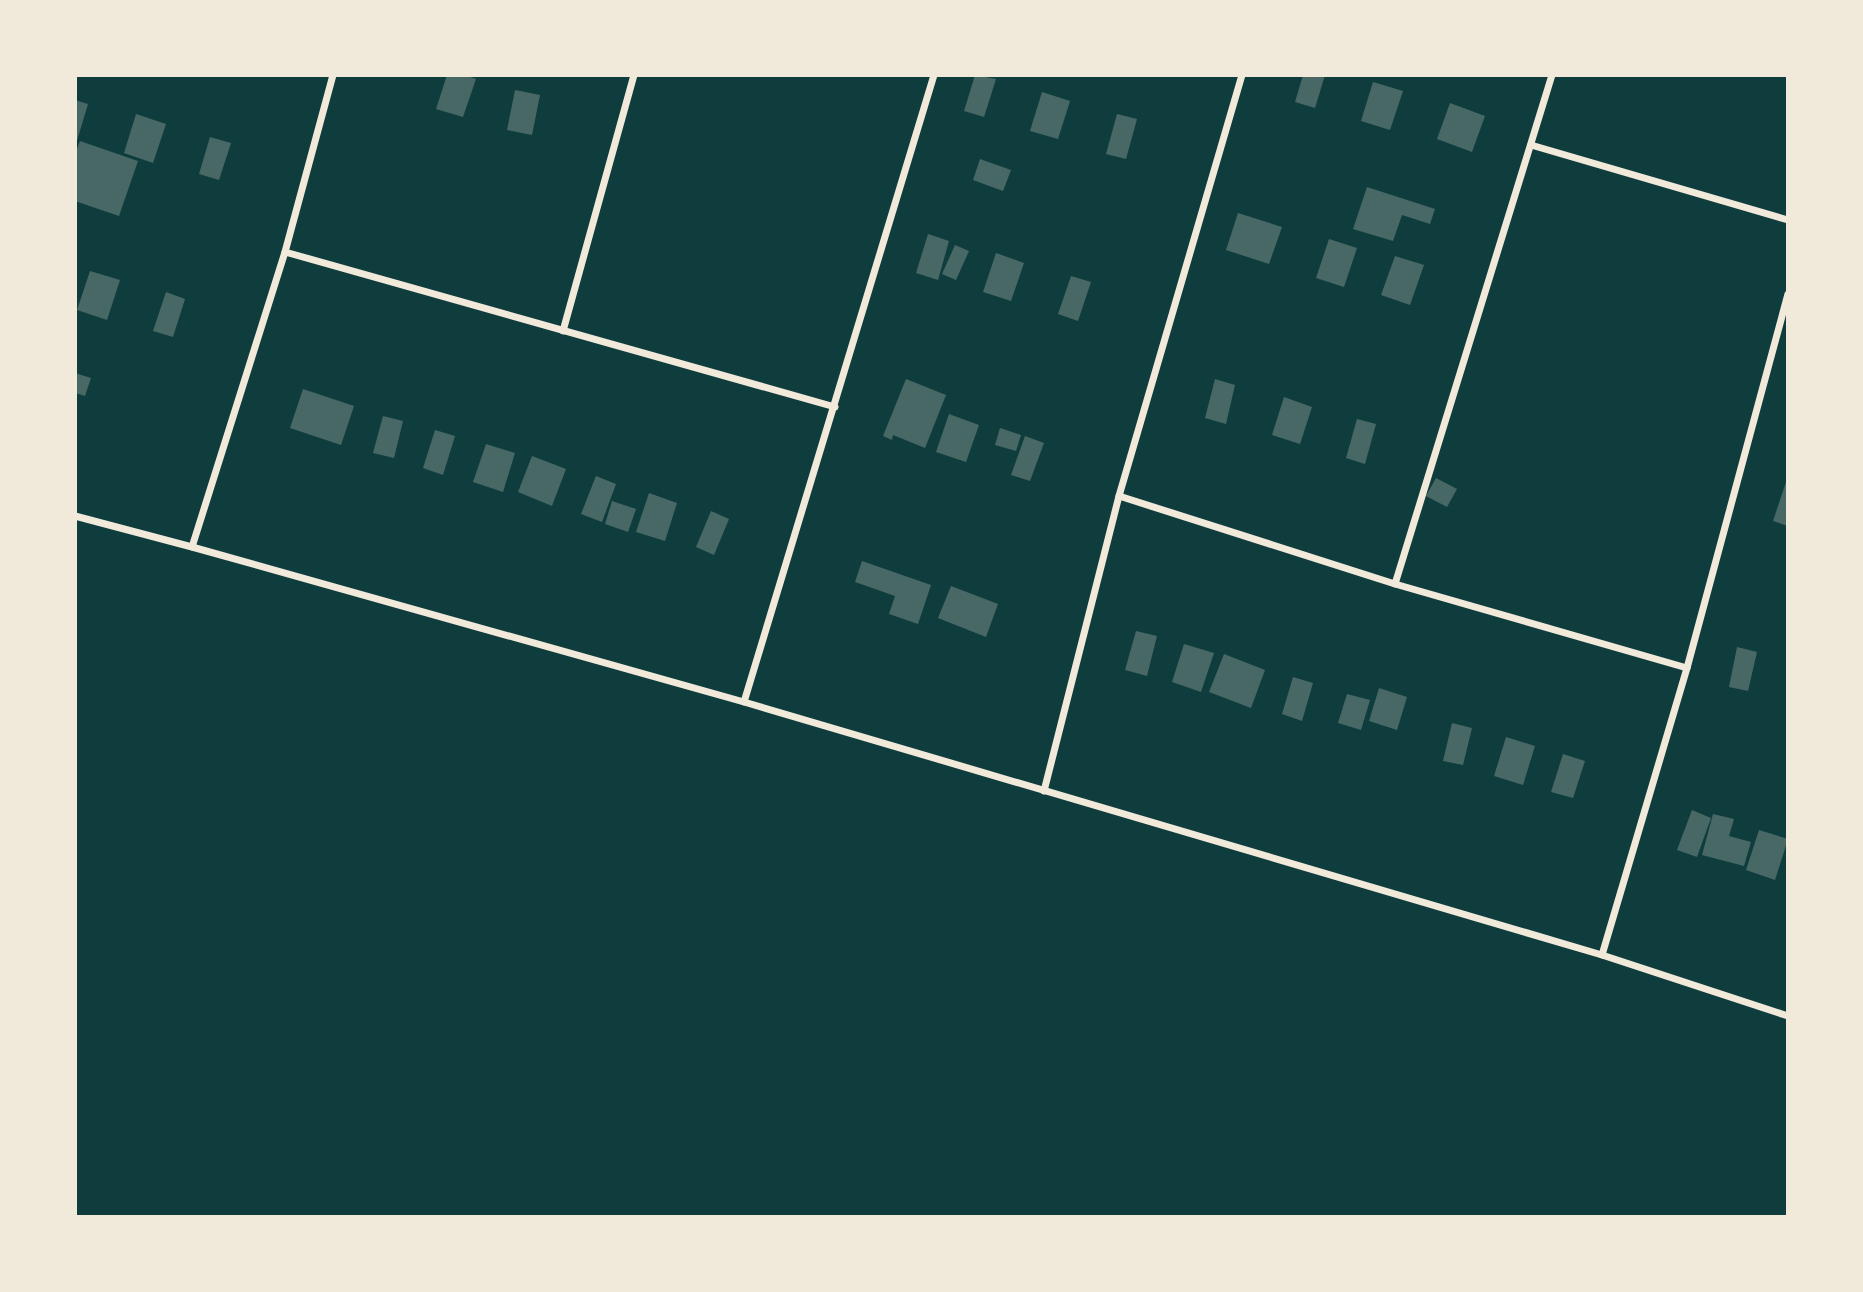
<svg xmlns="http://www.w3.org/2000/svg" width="1863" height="1292" font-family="Inter,sans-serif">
	<rect width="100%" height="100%" fill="#0f3d3e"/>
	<g fill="#486865">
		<polygon points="447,75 465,75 476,79 463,117 436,109"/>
		<polygon points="975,75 996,79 984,117 964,111"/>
		<polygon points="1303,75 1325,75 1315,108 1295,102"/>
		<polygon points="1373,82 1403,91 1390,130 1361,121"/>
		<polygon points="515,90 540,95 532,135 507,130"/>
		<polygon points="1042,92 1070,101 1058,139 1030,131"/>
		<polygon points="75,100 88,104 76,144 75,144"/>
		<polygon points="1450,103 1485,116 1472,152 1437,139"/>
		<polygon points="136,114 166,124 153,163 124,153"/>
		<polygon points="1117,114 1137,119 1126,159 1106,154"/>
		<polygon points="210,137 231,143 219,180 199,174"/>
		<polygon points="80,141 138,161 119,216 75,201 75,154"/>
		<polygon points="980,159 1011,170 1003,191 973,180"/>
		<polygon points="1367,187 1435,209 1430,224 1402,215 1393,241 1353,229"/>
		<polygon points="1238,213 1282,227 1269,264 1226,250"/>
		<polygon points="928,234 949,241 938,280 916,273"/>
		<polygon points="1329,239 1357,248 1344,287 1316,278"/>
		<polygon points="955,245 969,251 956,280 942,274"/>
		<polygon points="996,253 1024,263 1011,301 983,292"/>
		<polygon points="1395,256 1424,265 1410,305 1381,295"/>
		<polygon points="90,271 120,280 107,320 77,310"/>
		<polygon points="1071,276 1091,282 1078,321 1058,314"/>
		<polygon points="166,292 185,299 173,337 153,331"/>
		<polygon points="75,373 91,378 85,396 75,393"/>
		<polygon points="906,379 946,395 925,448 893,435 892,440 883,436"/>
		<polygon points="1215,379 1235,385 1226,424 1205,418"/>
		<polygon points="303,389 354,406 341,445 290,428"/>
		<polygon points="1284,397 1312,407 1300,444 1272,435"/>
		<polygon points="949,414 979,425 966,462 936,452"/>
		<polygon points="383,416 403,421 394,458 373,453"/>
		<polygon points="1357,419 1376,424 1365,464 1346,458"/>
		<polygon points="1000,428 1021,435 1016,451 995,445"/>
		<polygon points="435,430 455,436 443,475 423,468"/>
		<polygon points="1025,436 1044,443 1030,481 1011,475"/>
		<polygon points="486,444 515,453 503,492 473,482"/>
		<polygon points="532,456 566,469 552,506 518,492"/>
		<polygon points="596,476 616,484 602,522 581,514"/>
		<polygon points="1436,478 1457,489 1447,507 1426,496"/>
		<polygon points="1787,479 1788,479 1788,526 1773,521"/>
		<polygon points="649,493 677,503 665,541 636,532"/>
		<polygon points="612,501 636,509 628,532 605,524"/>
		<polygon points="711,511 729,519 714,555 696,547"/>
		<polygon points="862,561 931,585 918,624 889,614 895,596 855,582"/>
		<polygon points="951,586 998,604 986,637 938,618"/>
		<polygon points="1136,631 1157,636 1147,676 1125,670"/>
		<polygon points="1184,644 1214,653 1201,692 1172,682"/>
		<polygon points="1737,647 1757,652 1748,691 1729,687"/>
		<polygon points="1224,654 1265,670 1251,708 1209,692"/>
		<polygon points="1293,677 1313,683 1302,721 1282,714"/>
		<polygon points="1379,688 1407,697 1397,730 1369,721"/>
		<polygon points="1347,694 1370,700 1361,730 1338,723"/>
		<polygon points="1452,723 1472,728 1463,765 1443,761"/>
		<polygon points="1506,737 1535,746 1523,785 1494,776"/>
		<polygon points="1563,754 1585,761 1573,798 1551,792"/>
		<polygon points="1692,810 1711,818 1697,857 1677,850"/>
		<polygon points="1713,814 1734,819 1729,836 1751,842 1744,866 1702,855"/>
		<polygon points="1759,830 1788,839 1775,880 1746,870"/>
	</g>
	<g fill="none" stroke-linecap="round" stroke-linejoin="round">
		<g stroke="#f1e9da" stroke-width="7">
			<polyline points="1531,145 1788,220"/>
			<polyline points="285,252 835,407"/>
			<polyline points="563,331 634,75"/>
			<polyline points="1119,496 1395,584 1687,668"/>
			<polyline points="75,516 192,547 744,702 1602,955 1788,1016"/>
			<polyline points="192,547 285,252 333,75"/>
			<polyline points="1395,584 1552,75"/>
			<polyline points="744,702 934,75"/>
			<polyline points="1044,791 1119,496 1242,75"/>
			<polyline points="1602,955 1687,668 1788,294"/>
		</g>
	</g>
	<rect width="1863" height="1292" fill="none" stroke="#f1e9da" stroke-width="154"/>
</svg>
